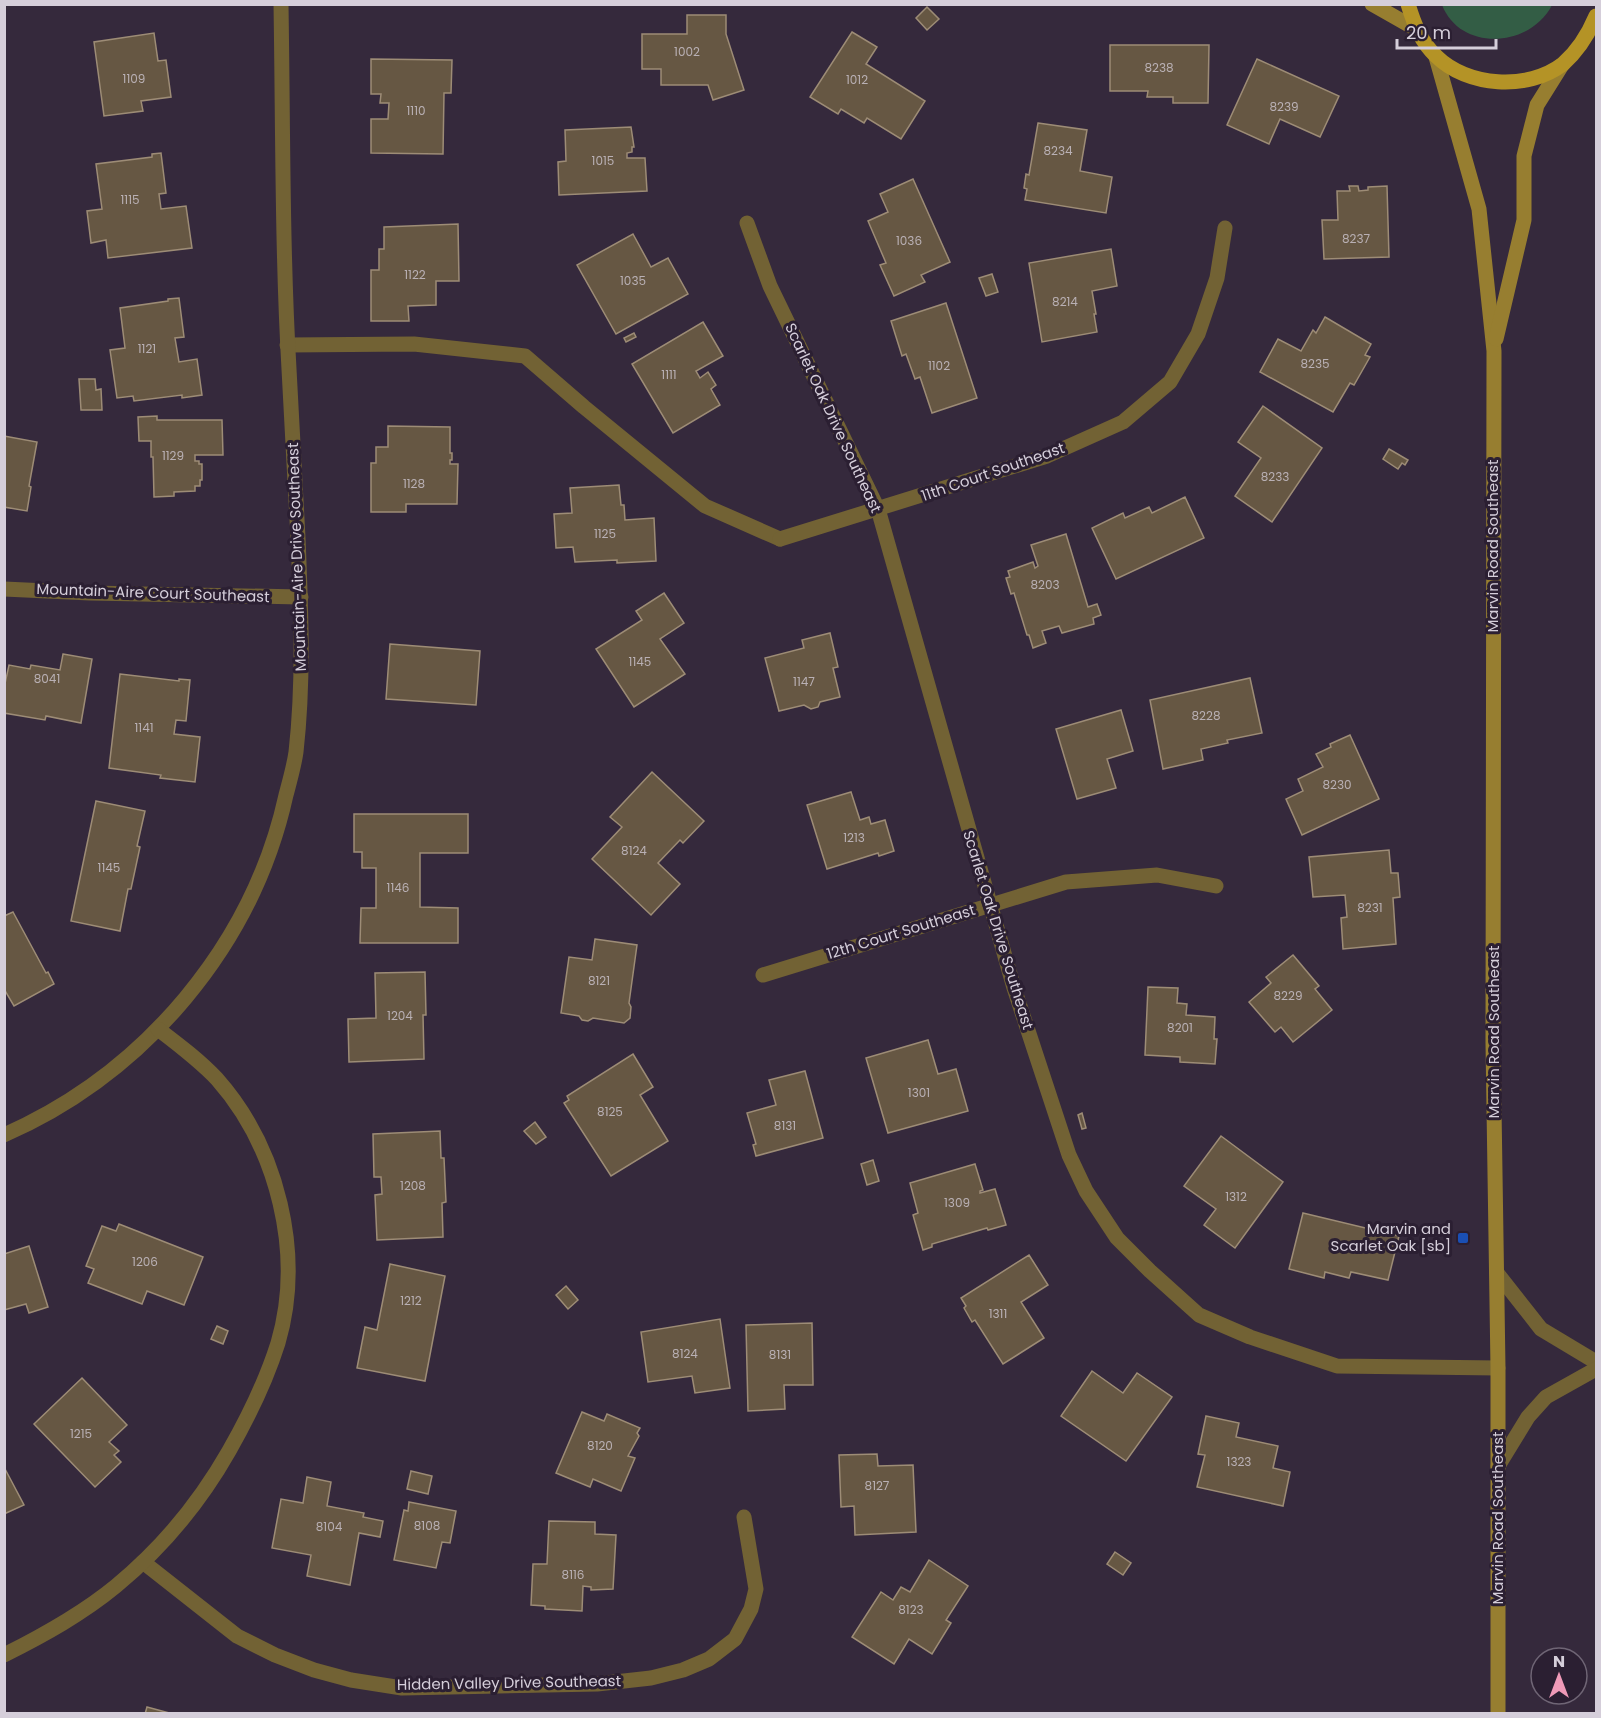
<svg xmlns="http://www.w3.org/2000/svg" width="1601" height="1718" font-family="Poppins,sans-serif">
	<rect width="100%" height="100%" fill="#35293c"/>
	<path fill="#335d45" d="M1442 5H1552C1531 47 1461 53 1442 5Z"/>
	<g fill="#665743" stroke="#9d8c76" stroke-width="1.5">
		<polygon points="927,7 939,19 927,30 916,18"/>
		<polygon points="687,15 726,15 726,34 744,90 713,100 708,85 661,85 661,69 642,69 642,34 687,34"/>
		<polygon points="852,32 877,47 866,64 925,101 901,139 867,118 864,123 841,109 838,114 810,97"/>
		<polygon points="154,33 158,61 166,60 171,97 141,101 143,111 104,116 94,42"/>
		<polygon points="1110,45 1209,45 1208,103 1173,103 1173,97 1147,97 1148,91 1110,91"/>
		<polygon points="371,59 452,60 451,93 444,93 443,154 371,153 371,119 388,119 389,103 380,103 381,94 371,94"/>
		<polygon points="1257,59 1339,96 1320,137 1280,119 1269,144 1227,125"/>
		<polygon points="1038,123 1087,130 1080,171 1112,177 1106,213 1025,200 1027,189 1024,188 1026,174 1029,175"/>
		<polygon points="631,127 634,147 632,147 632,152 627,153 627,158 645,158 647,191 559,195 558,162 566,161 565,130"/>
		<polygon points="161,153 166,193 159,194 161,209 186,206 192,248 108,258 106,240 91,243 87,211 102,209 96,164 152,157 152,154"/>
		<polygon points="913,179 950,262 921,275 925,282 894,296 880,265 886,263 868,221 888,212 880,194"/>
		<polygon points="1349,186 1358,186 1359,191 1368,190 1368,187 1387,186 1389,257 1324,259 1322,220 1338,220 1337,191 1350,191"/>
		<polygon points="458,224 459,281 436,281 436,305 408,306 409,321 371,321 371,270 379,270 379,249 384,249 384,227"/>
		<polygon points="633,234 651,267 668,258 688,294 616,334 577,265"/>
		<polygon points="1111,249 1117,286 1092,291 1096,314 1094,314 1097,332 1042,342 1029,263"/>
		<polygon points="992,274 998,292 986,296 979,278"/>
		<polygon points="179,298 184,337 175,338 179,362 197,359 202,395 182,398 182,395 134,401 133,396 117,398 110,350 125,348 120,308 168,301 168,299"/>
		<polygon points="946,303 977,398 932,413 920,377 915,379 906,354 902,356 891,321"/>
		<polygon points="1325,317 1371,344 1365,355 1370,357 1354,385 1350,383 1333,412 1260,372 1278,339 1301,351 1313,330 1316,333"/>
		<polygon points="703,322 723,356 696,371 700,378 708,372 716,385 711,389 720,405 673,433 632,364"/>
		<polygon points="634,333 636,337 626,342 624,338"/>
		<polygon points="79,379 95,379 96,390 101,389 102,410 81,410"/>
		<polygon points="1263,406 1322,448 1272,522 1235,496 1261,458 1238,442"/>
		<polygon points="157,416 157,420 222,420 223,455 195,455 195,461 199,461 199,464 202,464 202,480 200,480 200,486 195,486 195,491 174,492 174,496 154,497 153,457 151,457 151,441 139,441 138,417"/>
		<polygon points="388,426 450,427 450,453 452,453 452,460 450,460 450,464 458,464 457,504 406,504 406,512 371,512 371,463 376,463 376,447 388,447"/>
		<polygon points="4,436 37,442 29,486 31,487 27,511 4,507"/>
		<polygon points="1389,449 1408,460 1405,465 1402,463 1398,469 1383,459"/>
		<polygon points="619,485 621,505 624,505 625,520 654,518 656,561 617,563 617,560 575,562 573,547 556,548 554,514 572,513 570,488"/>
		<polygon points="1185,497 1204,538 1116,579 1092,528 1123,513 1125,518 1149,507 1152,513"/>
		<polygon points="1066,534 1088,607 1097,604 1101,615 1093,618 1094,624 1062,633 1059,626 1042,631 1046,643 1033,648 1029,635 1027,635 1014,593 1011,594 1006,578 1010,577 1008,571 1033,562 1035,568 1038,566 1031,545"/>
		<polygon points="664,593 684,623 660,639 685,674 634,707 596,649 642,620 636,611"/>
		<polygon points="830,633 838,667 833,668 840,697 820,702 818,707 811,709 804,705 779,711 765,658 804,648 802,640"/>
		<polygon points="390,644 480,651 476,705 386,699"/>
		<polygon points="63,654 92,659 81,723 46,716 45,720 4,713 4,688 9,665 30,669 31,665 60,670"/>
		<polygon points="120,674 179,681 179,679 190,680 186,721 176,720 174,734 200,737 195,782 160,778 161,775 109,768"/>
		<polygon points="1250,678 1262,733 1227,740 1228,743 1201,749 1203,760 1163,769 1150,700"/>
		<polygon points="1121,710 1133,751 1107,759 1116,788 1077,799 1056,729"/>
		<polygon points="1350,735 1379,799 1302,835 1286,799 1303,791 1298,779 1323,767 1316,754 1331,747 1330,744"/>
		<polygon points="652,772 704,821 683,843 680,840 658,863 680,884 651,915 592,859 622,827 610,817"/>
		<polygon points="851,792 860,820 869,817 871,824 885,820 894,851 879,856 878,853 827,869 807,805"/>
		<polygon points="96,801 145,811 137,846 140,847 131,889 128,889 120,931 71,921"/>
		<polygon points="354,814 468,814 468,853 420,853 420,907 458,908 458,943 360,943 361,908 376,908 376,868 362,868 362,852 354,852"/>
		<polygon points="1389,850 1391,873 1398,873 1400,897 1393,898 1396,944 1343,949 1341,918 1347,917 1345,895 1313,897 1309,857"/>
		<polygon points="13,912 46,973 48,972 54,984 14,1006 4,989 4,916"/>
		<polygon points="595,939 637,945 629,1003 631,1007 630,1018 624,1023 593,1018 588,1021 582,1020 579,1016 561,1013 569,957 592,960"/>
		<polygon points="1293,955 1319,986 1315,989 1332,1010 1293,1042 1281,1027 1275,1032 1249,1002 1271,983 1266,977"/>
		<polygon points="425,972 426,1015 423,1015 424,1059 349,1062 348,1019 376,1018 375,973"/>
		<polygon points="1148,987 1178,988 1177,1003 1187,1004 1186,1015 1215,1017 1214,1039 1217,1039 1215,1064 1180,1062 1180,1057 1145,1055"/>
		<polygon points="928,1040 938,1074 956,1069 968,1111 888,1133 866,1058"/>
		<polygon points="633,1054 653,1087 640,1095 668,1141 611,1176 564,1103 569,1100 567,1096"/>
		<polygon points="805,1071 823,1138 756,1156 753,1145 756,1144 747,1113 776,1105 769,1080"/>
		<polygon points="1082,1113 1086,1128 1082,1129 1078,1115"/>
		<polygon points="535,1122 546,1137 536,1144 524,1131"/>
		<polygon points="440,1131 441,1158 444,1158 446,1202 442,1203 443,1237 377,1240 375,1195 382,1194 381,1177 374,1177 373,1134"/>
		<polygon points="1221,1136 1283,1182 1235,1248 1204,1225 1216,1209 1184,1186"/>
		<polygon points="873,1160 879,1181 867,1185 861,1164"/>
		<polygon points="975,1164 983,1190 980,1191 980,1193 995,1189 1006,1225 988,1230 987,1228 932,1244 932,1247 923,1250 913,1215 918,1213 910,1183"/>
		<polygon points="1303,1213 1399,1236 1388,1280 1351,1272 1349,1278 1325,1272 1324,1278 1289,1269"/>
		<polygon points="119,1224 203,1257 184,1305 147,1291 142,1304 88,1283 94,1269 86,1266 102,1226 116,1231"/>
		<polygon points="29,1246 48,1307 29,1313 26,1304 4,1310 4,1254"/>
		<polygon points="1029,1255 1048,1285 1021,1302 1044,1338 1003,1364 975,1320 972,1322 964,1308 966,1306 961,1298"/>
		<polygon points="390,1264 445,1276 425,1381 357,1368 365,1327 377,1330"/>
		<polygon points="566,1286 578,1300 568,1309 556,1295"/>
		<polygon points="720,1319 730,1388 695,1393 692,1376 648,1382 641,1332"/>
		<polygon points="812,1323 813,1385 784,1385 785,1409 748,1411 746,1325"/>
		<polygon points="217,1326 228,1331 223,1344 211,1339"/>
		<polygon points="1092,1371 1123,1393 1137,1373 1172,1397 1126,1461 1061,1416"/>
		<polygon points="82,1378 127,1425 109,1442 119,1451 114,1455 121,1462 95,1487 34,1424"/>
		<polygon points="582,1412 604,1421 607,1414 640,1428 637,1433 639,1436 628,1456 635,1458 621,1491 593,1479 590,1487 556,1473"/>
		<polygon points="1206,1416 1239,1423 1236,1437 1278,1446 1273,1468 1290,1472 1283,1506 1197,1487 1205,1455 1198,1454"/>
		<polygon points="877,1454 878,1466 913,1465 916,1532 855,1535 854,1506 841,1507 839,1455"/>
		<polygon points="4,1467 24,1505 4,1514"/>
		<polygon points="411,1471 432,1476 428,1494 407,1489"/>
		<polygon points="307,1477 331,1482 327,1506 364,1513 363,1517 383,1521 380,1537 359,1533 350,1585 307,1576 311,1555 272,1548 281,1499 303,1503"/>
		<polygon points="409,1502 456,1511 450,1543 442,1542 436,1568 394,1560 404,1510 408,1511"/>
		<polygon points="549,1521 595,1522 595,1534 616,1535 613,1589 591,1590 591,1587 583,1586 582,1611 545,1609 545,1606 531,1605 533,1564 547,1564"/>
		<polygon points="1115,1552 1131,1563 1123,1575 1107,1564"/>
		<polygon points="929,1560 968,1586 946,1620 951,1623 932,1654 909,1639 894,1664 852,1637 881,1592 893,1600 901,1587 910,1592"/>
		<polygon points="147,1707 173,1714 145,1714"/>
	</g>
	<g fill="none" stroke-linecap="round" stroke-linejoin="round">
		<polyline stroke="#726234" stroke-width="15" points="287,345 414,344 525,356 584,407 705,506 780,539"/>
		<g stroke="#726234" stroke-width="15">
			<polyline points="747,223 770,286 878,509 1014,988 1069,1155 1086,1191 1117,1238 1150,1271 1199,1315 1250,1337 1337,1366 1498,1368"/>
			<polyline points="780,539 1047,456 1123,422 1170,382 1198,334 1217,278 1225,228"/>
			<polyline points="4,589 90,593 301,597"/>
			<polyline points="763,975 1066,882 1157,875 1216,886"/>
			<path d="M4 1135C145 1073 253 945 286 795 290 780 294 766 296 752 304 681 301 609 298 538 295 482 292 425 289 369 282 248 283 126 281 4"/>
			<polyline points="1497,1273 1541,1329 1596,1362"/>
			<polyline points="1498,1466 1528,1417 1546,1397 1596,1369"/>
			<polyline points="143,1562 237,1636 275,1655 314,1670 351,1680 402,1688 597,1684 651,1678 683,1670 709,1659 735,1639 751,1609 756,1589 744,1517"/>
			<path d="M4 1655C44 1635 82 1614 116 1586 162 1548 200 1502 229 1451 249 1416 266 1381 278 1343 304 1254 278 1148 217 1079 199 1060 179 1045 158 1029"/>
		</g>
		<g stroke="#977e30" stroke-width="15">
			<polyline points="1372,4 1416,29"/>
			<polyline points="1436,57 1479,209 1494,351 1493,1043 1498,1368 1498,1714"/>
			<polyline points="1496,339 1524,220 1524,156 1537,105 1562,65"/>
		</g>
		<path stroke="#b49326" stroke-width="15" d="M1408 4C1414 24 1421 42 1436 56 1467 87 1528 91 1563 64 1579 50 1588 35 1596 16"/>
	</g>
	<rect fill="#1a4fb4" stroke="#2b1f32" stroke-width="2" x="1457" y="1232" width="12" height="12" rx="3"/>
	<g text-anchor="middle" stroke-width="6" stroke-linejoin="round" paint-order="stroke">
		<g font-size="12" fill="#b9b0b4">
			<text x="687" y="56">1002</text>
			<text x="1159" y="72">8238</text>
			<text x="134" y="83">1109</text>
			<text x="857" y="84">1012</text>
			<text x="1284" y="111">8239</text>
			<text x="416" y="115">1110</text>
			<text x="1058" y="155">8234</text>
			<text x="603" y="165">1015</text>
			<text x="130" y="204">1115</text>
			<text x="1356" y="243">8237</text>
			<text x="909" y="245">1036</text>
			<text x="415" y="279">1122</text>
			<text x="633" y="285">1035</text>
			<text x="1065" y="306">8214</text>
			<text x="147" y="353">1121</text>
			<text x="1315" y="368">8235</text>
			<text x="939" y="370">1102</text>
			<text x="669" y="379">1111</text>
			<text x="173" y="460">1129</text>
			<text x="1275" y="481">8233</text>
			<text x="414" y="488">1128</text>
			<text x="605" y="538">1125</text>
			<text x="1045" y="589">8203</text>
			<text x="640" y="666">1145</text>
			<text x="47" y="683">8041</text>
			<text x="804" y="686">1147</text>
			<text x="1206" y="720">8228</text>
			<text x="144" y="732">1141</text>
			<text x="1337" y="789">8230</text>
			<text x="854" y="842">1213</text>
			<text x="634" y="855">8124</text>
			<text x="109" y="872">1145</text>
			<text x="398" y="892">1146</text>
			<text x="1370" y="912">8231</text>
			<text x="599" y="985">8121</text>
			<text x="1288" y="1000">8229</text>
			<text x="400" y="1020">1204</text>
			<text x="1180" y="1032">8201</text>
			<text x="919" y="1097">1301</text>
			<text x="610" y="1116">8125</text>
			<text x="785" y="1130">8131</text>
			<text x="413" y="1190">1208</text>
			<text x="1236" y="1201">1312</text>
			<text x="957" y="1207">1309</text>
			<text x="145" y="1266">1206</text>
			<text x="411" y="1305">1212</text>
			<text x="998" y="1318">1311</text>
			<text x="685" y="1358">8124</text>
			<text x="780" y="1359">8131</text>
			<text x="81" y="1438">1215</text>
			<text x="600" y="1450">8120</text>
			<text x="1239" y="1466">1323</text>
			<text x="877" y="1490">8127</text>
			<text x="427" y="1530">8108</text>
			<text x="329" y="1531">8104</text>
			<text x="573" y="1579">8116</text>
			<text x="911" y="1614">8123</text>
		</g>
		<g font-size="15" fill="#d5ceda" stroke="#2b1f32">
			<text transform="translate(833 418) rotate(65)" y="5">Scarlet Oak Drive Southeast</text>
			<text transform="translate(993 472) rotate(-19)" y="5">11th Court Southeast</text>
			<text transform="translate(1493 546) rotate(-90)" y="5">Marvin Road Southeast</text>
			<text transform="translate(297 557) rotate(-92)" y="5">Mountain-Aire Drive Southeast</text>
			<text transform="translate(153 593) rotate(2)" y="5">Mountain-Aire Court Southeast</text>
			<text transform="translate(998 930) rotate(73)" y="5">Scarlet Oak Drive Southeast</text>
			<text transform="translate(901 932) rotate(-17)" y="5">12th Court Southeast</text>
			<text transform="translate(1494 1032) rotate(-90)" y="5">Marvin Road Southeast</text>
			<text transform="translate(1498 1518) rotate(-90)" y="5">Marvin Road Southeast</text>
			<text transform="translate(509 1683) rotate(-1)" y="5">Hidden Valley Drive Southeast</text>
		</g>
		<g font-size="15" fill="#d5ceda" stroke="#2b1f32" text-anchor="end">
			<text x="1451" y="1234">Marvin and<tspan x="1451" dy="17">Scarlet Oak [sb]</tspan></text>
		</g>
	</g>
	<rect width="1601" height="1718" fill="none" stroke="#d5ceda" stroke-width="12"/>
	<g transform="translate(1559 1676)"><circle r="28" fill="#2b1f32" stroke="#6f6575" stroke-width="1.5"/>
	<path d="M0-4.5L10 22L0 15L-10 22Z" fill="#ef9ab8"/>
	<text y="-9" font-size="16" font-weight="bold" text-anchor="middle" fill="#d5ceda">N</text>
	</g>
	<path d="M1397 39v9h99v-9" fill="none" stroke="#d5ceda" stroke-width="3"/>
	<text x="1406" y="39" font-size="18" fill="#d5ceda" stroke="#2b1f32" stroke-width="4.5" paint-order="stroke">20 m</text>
</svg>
